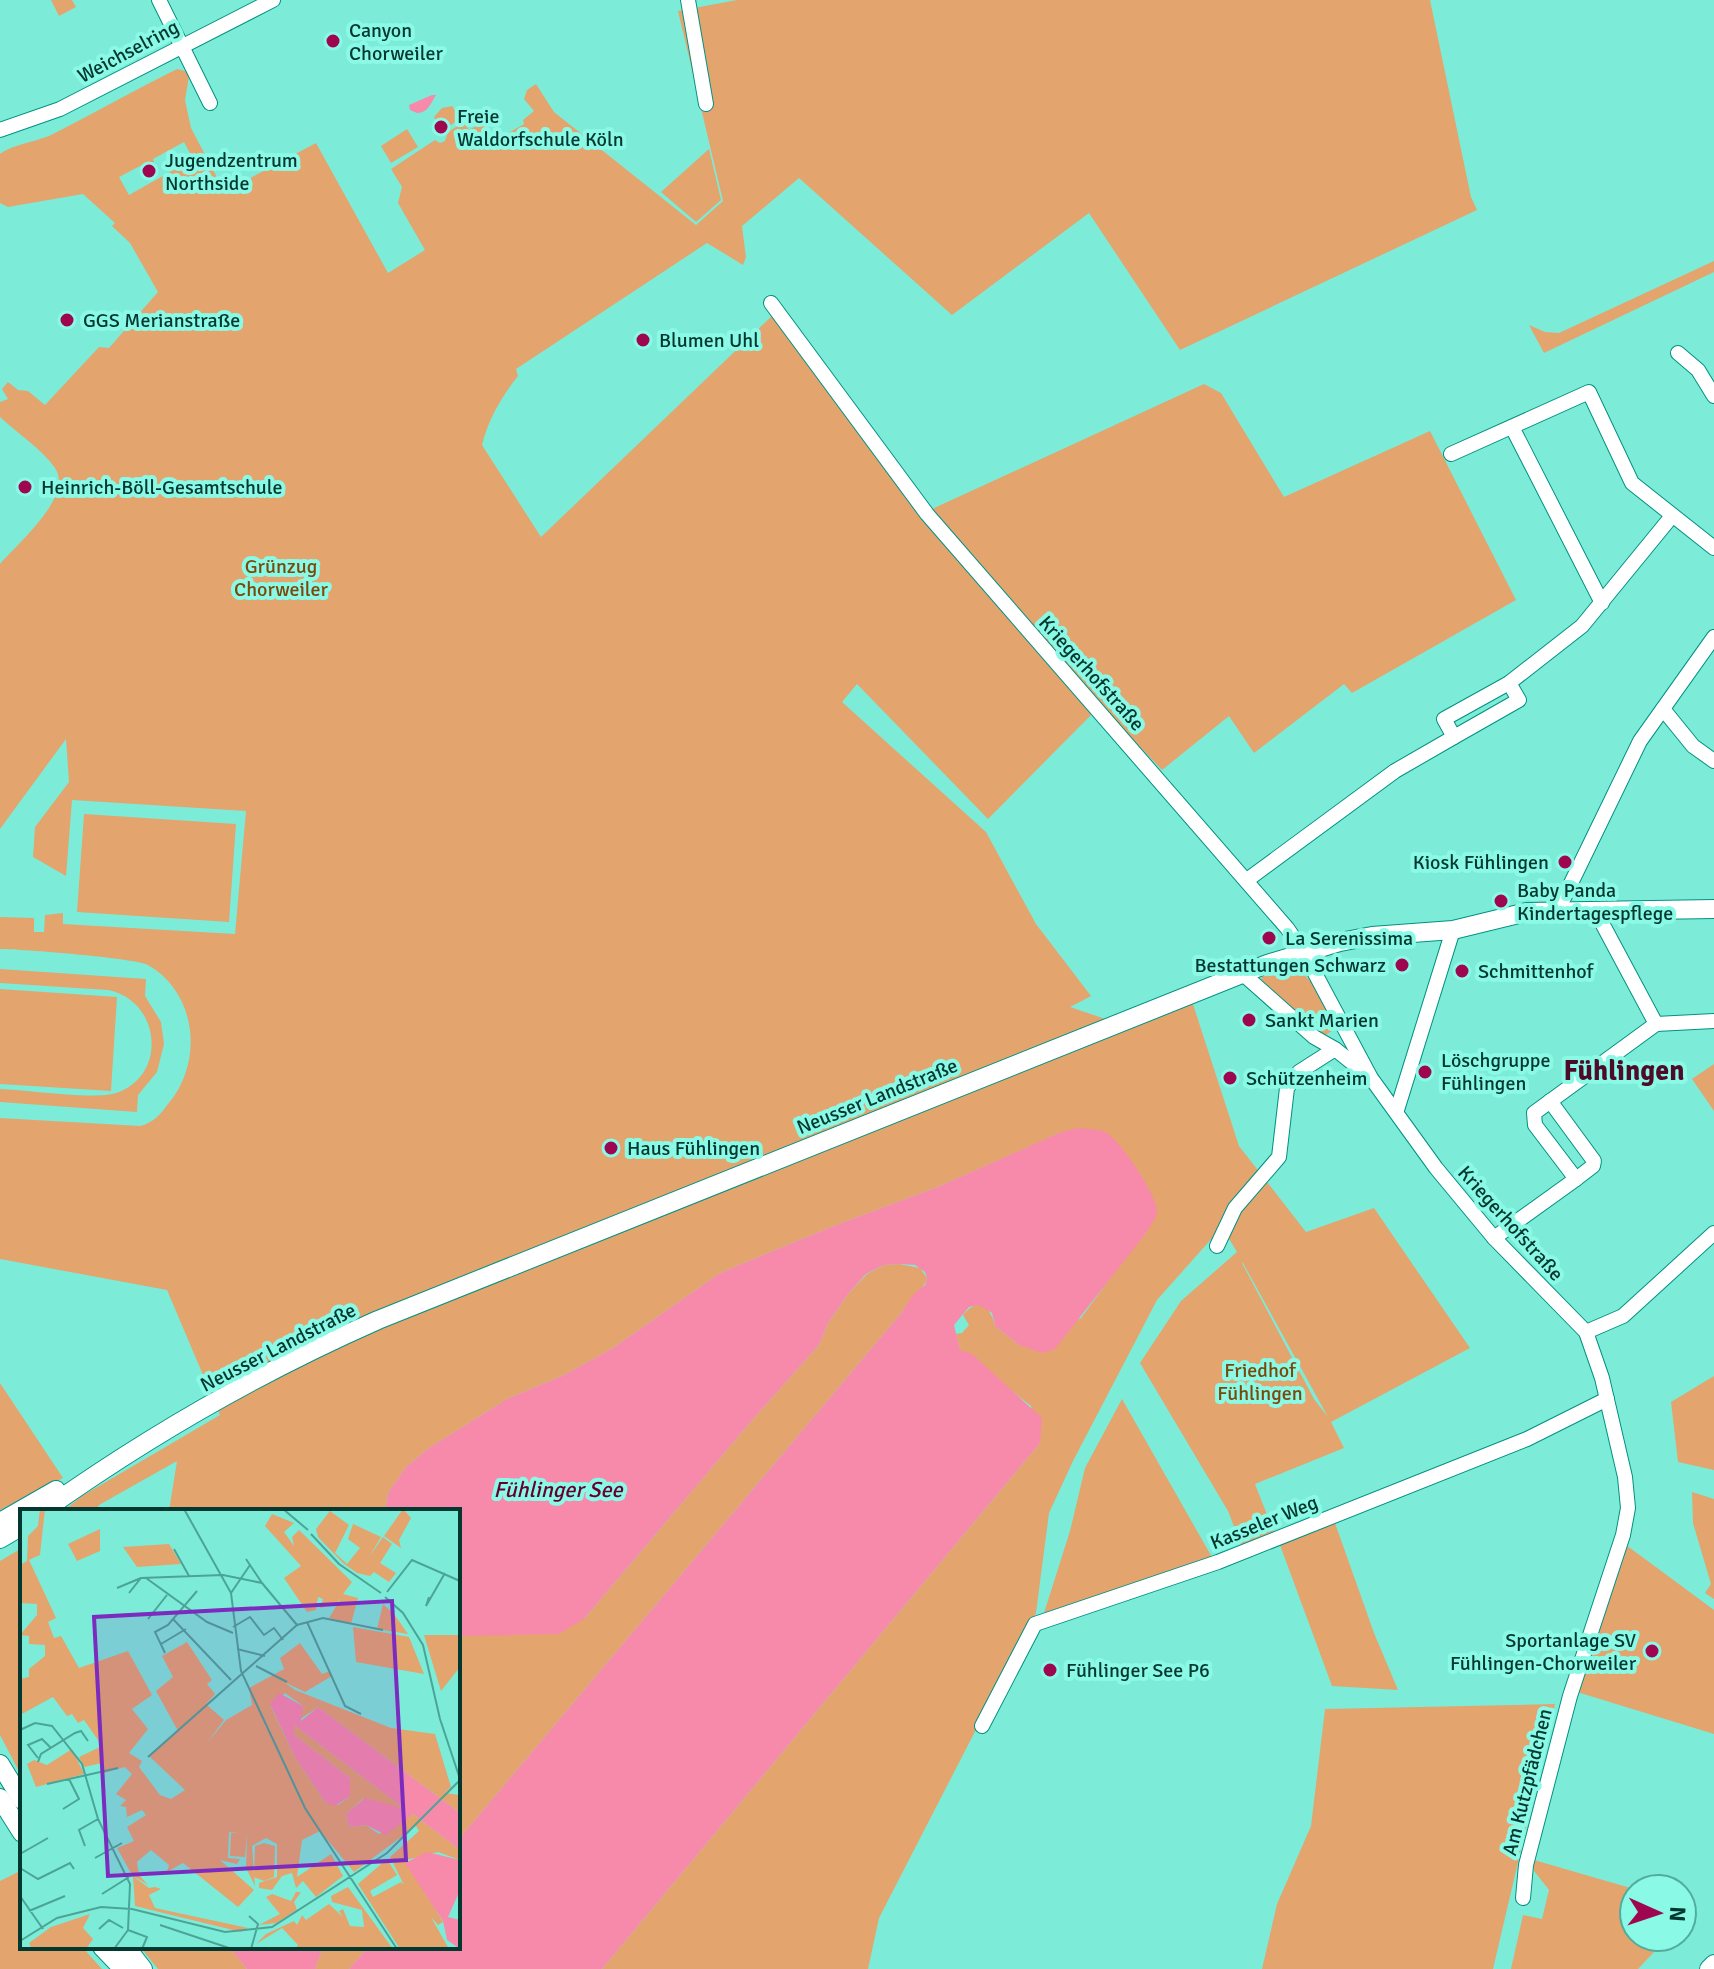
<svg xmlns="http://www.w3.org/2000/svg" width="1714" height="1969" font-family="Signika,sans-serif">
	<rect width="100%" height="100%" fill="#7cecd9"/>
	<g fill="#e3a46e" fill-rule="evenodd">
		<polygon points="51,0 72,0 76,7 59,16"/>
		<path d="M737 0H1430L1471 197 1477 210 1180 350 1089 213 952 315 799 178 742 226 746 257 743 265 707 243 516 369 518 376C502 396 488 420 482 445L541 537 776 312 885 464 1096 710 988 819 857 684 842 702 986 832 1036 924 1091 996 1070 1007 1123 1025 1190 995 1239 1146 1306 1232 1374 1208 1470 1348 1331 1422 1344 1448 1255 1484 1275 1535 1242 1547 1228 1511 1140 1363 1181 1301 1237 1252 1222 1227 1157 1300 1073 1461 1049 1513 1036 1613 879 1918 868 1969H602L1040 1443 1031 1406 960 1350 956 1334 962 1333 969 1325 963 1315C978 1297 990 1305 995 1326L1019 1345 1081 1318 1132 1248 1146 1233 1060 1133 940 1186 831 1227 720 1273 613 1348 564 1375 507 1399 429 1448 406 1467 388 1493 385 1511H169L177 1461 99 1505 95 1511H63L82 1496 220 1415 167 1290 0 1259V1118L140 1126C153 1123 160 1115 168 1104 204 1062 197 993 148 965 135 958 21 949 0 949V917L34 918V932H44L45 915 63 913V924L235 934 246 811 72 800 66 876 33 857 35 827 69 782 66 739 0 829V564C18 543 74 496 55 468 42 449 17 433 0 417V402L8 399 2 389 8 382 18 390 28 391 45 405 99 347 109 348 158 292 130 243 112 226 115 223 83 194 8 207 0 203V154C13 144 37 142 53 134 94 113 135 90 177 69L185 71 189 76 185 100 191 128 222 187 239 184 316 143 388 273 425 250 398 203 402 187 391 169 435 140 440 143 445 141 448 132 464 122 469 130 489 119 491 122 482 131 489 144 524 124 523 120 534 111 524 99 527 90 536 84 554 112 696 225 723 201 678 11ZM184 142 193 159 129 195 119 177 142 165 144 168 154 162 153 159ZM1242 1263H1243L1328 1417 1314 1399Z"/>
		<polygon points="452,106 461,119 444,129 440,129 434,117 442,108"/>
		<polygon points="407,129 418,147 391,163 381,146"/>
		<polygon points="709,149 721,200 696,222 661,192"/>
		<polygon points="1714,261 1714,272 1544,353 1529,325 1545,332 1559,333"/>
		<polygon points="1204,384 1221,393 1284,497 1430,431 1516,600 1352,693 1344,684 1254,753 1229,716 1162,770 1104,709 940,523 932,509"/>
		<polygon points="84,814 236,824 229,922 77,912"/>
		<polygon points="1292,965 1297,967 1310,981 1312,980 1336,1029 1325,1035 1313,1031 1260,983 1262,977"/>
		<path d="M0 969 146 979 145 996 161 1022 164 1044 157 1072 138 1095 137 1112 0 1102V1089C27 1090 94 1100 116 1093 169 1075 160 1000 108 990L0 983Z"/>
		<polygon points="0,989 117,997 111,1091 0,1084"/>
		<polygon points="1714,1064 1714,1111 1692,1079"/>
		<path d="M899 1264 920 1268 927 1278C925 1288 909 1301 902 1312L458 1840V1636L584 1619 753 1419 819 1345 828 1323 848 1294 867 1274 884 1265Z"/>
		<polygon points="1714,1376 1714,1470 1678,1462 1671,1402"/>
		<polygon points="0,1383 63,1478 0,1510"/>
		<polygon points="1122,1399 1213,1559 1044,1613 1070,1531 1085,1468"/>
		<polygon points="1692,1492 1714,1499 1714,1599 1705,1593 1711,1584 1693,1523"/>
		<polygon points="1335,1523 1374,1633 1398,1690 1332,1686 1280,1545"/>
		<polygon points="1626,1545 1714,1610 1714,1734 1577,1692"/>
		<polygon points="22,1548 22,1777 0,1735 0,1561"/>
		<polygon points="1555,1704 1493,1969 1262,1969 1277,1904 1311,1826 1325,1709"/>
		<polygon points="1534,1860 1634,1889 1634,1937 1668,1937 1638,1969 1511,1969 1523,1915 1542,1919 1549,1890 1534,1871"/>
		<polygon points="22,1870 22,1947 82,1947 102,1969 0,1969 0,1881"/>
		<polygon points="140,1947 229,1947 247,1969 158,1969"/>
		<polygon points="323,1947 368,1947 349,1969 315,1969"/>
	</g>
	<g fill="#f78aab">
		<path d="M432 95H436C431 103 428 113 417 113L410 110 409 105Z"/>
		<path d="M1077 1128C1085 1129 1095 1129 1103 1131 1118 1136 1156 1194 1157 1210 1157 1218 1150 1226 1146 1233L1055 1349 1042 1353 1019 1345 995 1326 992 1313 979 1305 969 1307 954 1325 960 1350 972 1354 1042 1418 1040 1443 602 1969H349L368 1947H458V1840L902 1312 912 1296 925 1285 927 1278 925 1272 915 1265 899 1264 884 1265 866 1274 848 1294 828 1323 819 1345 753 1419 584 1619 559 1634 458 1636V1511H385L388 1493 406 1467 429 1448 507 1399 564 1375 613 1348 720 1273 831 1227 940 1186 1059 1133Z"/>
		<polygon points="229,1947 323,1947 315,1969 247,1969"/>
	</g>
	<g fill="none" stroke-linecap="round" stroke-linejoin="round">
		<defs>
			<g id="minor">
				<polyline points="159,0 210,103"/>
				<polyline points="688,0 706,104"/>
				<polyline points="0,130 60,109 273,0"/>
				<polyline points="771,303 927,514 1287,928 1303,951 1371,1078 1436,1168 1494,1238 1586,1332 1602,1378 1625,1477 1628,1508 1623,1535 1570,1696 1526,1865 1523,1898"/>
				<polyline points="1678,353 1698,370 1714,396"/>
				<polyline points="1512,427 1602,603"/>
				<polyline points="1451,454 1589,392 1632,483 1714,548"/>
				<polyline points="1663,709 1693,746 1714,761"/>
				<polyline points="1454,737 1519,700 1509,683"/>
				<polyline points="1247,880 1395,771 1454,737 1444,719 1509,683 1582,626 1672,516"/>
				<polyline points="1558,910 1640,741 1714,637"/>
				<polyline points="1243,974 1314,1037 1335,1049 1365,1073"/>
				<polyline points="1656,1024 1714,1021"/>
				<polyline points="1550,1101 1594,1161 1593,1166 1576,1179"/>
				<polyline points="1397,1110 1453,930"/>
				<polyline points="1494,1238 1576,1179 1535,1125 1534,1113 1656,1024 1595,910"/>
				<polyline points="1217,1246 1235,1208 1279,1157 1287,1088 1299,1072 1335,1049"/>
				<polyline points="1586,1332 1623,1316 1714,1233"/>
				<polyline points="982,1726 1035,1624 1218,1562 1527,1439 1607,1399"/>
			</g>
			<g id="major">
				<path d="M43 1511C147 1437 260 1372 378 1320L1267 964 1340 942 1372 936 1453 930 1527 912 1714 909"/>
				<polyline points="0,1522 56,1490"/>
				<polyline points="0,1539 22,1526"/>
				<polyline points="0,1764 22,1800"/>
				<polyline points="0,1798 22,1833"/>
				<polyline points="102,1947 123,1969"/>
				<polyline points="126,1947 143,1969"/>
				<polyline points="1709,1969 1714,1964"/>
			</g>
		</defs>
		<use href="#minor" stroke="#009181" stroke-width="16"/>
		<use href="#major" stroke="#009181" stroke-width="20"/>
		<use href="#minor" stroke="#fff" stroke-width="14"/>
		<use href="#major" stroke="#fff" stroke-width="18"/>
	</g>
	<g fill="#9e0750" stroke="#8af9e6" stroke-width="3">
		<circle cx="333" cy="41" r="8"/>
		<circle cx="441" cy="127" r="8"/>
		<circle cx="149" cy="171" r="8"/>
		<circle cx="67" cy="320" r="8"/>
		<circle cx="643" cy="340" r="8"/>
		<circle cx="25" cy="487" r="8"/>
		<circle cx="1565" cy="862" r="8"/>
		<circle cx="1501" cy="901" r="8"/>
		<circle cx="1269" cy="938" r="8"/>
		<circle cx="1402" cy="965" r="8"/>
		<circle cx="1462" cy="971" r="8"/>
		<circle cx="1249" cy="1020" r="8"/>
		<circle cx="1425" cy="1072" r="8"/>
		<circle cx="1230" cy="1078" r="8"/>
		<circle cx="611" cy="1148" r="8"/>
		<circle cx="1652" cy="1651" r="8"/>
		<circle cx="1050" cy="1670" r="8"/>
	</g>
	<g text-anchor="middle" stroke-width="8" stroke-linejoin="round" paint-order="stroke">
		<g font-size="20" fill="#033831" stroke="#8af9e6" text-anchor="start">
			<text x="349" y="37">Canyon<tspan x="349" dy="23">Chorweiler</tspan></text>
			<text x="457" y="123">Freie<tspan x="457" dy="23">Waldorfschule Köln</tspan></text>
			<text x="165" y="167">Jugendzentrum<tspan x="165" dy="23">Northside</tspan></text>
			<text x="83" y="327">GGS Merianstraße</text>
			<text x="659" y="347">Blumen Uhl</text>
			<text x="41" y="494">Heinrich-Böll-Gesamtschule</text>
			<text x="1549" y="869" text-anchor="end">Kiosk Fühlingen</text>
			<text x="1517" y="897">Baby Panda<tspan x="1517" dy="23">Kindertagespflege</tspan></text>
			<text x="1285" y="945">La Serenissima</text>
			<text x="1386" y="972" text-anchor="end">Bestattungen Schwarz</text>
			<text x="1478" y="978">Schmittenhof</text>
			<text x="1265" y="1027">Sankt Marien</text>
			<text x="1441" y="1067">Löschgruppe<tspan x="1441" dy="23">Fühlingen</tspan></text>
			<text x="1246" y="1085">Schützenheim</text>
			<text x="627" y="1155">Haus Fühlingen</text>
			<text x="1636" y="1647" text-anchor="end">Sportanlage SV<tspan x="1636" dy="23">Fühlingen-Chorweiler</tspan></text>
			<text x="1066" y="1677">Fühlinger See P6</text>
		</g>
		<g font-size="20" fill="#033831" stroke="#8af9e6">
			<text transform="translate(128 51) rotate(-28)" y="7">Weichselring</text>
			<text transform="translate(1092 673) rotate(48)" y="7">Kriegerhofstraße</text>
			<text transform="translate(877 1096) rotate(-22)" y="7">Neusser Landstraße</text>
			<text transform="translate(1511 1223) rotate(48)" y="7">Kriegerhofstraße</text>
			<text transform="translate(278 1347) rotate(-27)" y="7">Neusser Landstraße</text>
			<text transform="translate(1264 1522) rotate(-22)" y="7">Kasseler Weg</text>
			<text transform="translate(1527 1782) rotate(-76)" y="7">Am Kutzpfädchen</text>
		</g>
		<g font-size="20" fill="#7d470a" stroke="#8af9e6">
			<text x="281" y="573">Grünzug<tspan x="281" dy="23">Chorweiler</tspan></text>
			<text x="1260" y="1377">Friedhof<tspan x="1260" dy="23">Fühlingen</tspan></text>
		</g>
		<g font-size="22" font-style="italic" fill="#640030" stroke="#8af9e6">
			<text x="558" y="1497">Fühlinger See</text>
		</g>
		<g font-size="28" font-weight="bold" fill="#4e0b27" stroke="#8af9e6">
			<text x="1624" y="1080">Fühlingen</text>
		</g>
	</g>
	<g transform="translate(20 1509)">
		<rect width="440" height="440" fill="#7cecd9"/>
		<path d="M20 0H25L20 46 9 51 36 109 28 113 34 129 41 127 59 159 108 142 132 186 112 200 128 220 109 244 122 252 119 258 140 286 151 290 165 281 129 247 158 222 136 182 153 168 142 147 167 133 192 171 187 175 195 185 186 195 204 211 187 234 206 211 232 196 229 179 264 160 260 149 280 134 302 165 310 162 312 167 285 183 264 173 275 181 371 219 415 225 431 278 425 284 440 286V304L298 198 279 211 283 197 265 184 251 198 275 248 306 294 318 296 330 287V269L274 226V216L385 300 343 290 326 305 329 318 346 316 359 325 393 305 440 341V351L418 343 386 351 423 413 418 416 411 408 429 440H380L338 375 367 350 377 366 350 382 353 388 381 373 384 376 370 348 399 322 396 317 334 363 300 322 282 331 277 368 311 345 323 367 296 388 283 372 276 379 272 364 262 367 252 381 239 379V374L257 368V335L246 329 232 337 235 377 226 359 227 324 225 348 210 347 211 324H218L209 323 208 349 220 350 217 355 200 351 234 381 218 398 163 354 147 363 149 356 131 341 117 353 119 366 128 376 112 366 97 339 114 332 107 318 126 306 122 301 107 308 106 298 100 297 106 291 96 285 112 265 105 258 84 264 82 254 64 258 59 248 80 238 78 231 64 211 58 214 52 205 47 207 33 188 0 206V170L9 168V160L25 147V136L9 135V127L0 126 17 106V95L0 94V56L7 52 8 27 18 17ZM383 0 391 9 379 31 381 39 364 27ZM310 2 329 16 315 44 327 55 340 39 328 30 333 15 361 28 349 48 363 28 372 35 360 54 376 64 369 73 354 63 350 67 337 64 323 54 298 28 296 20ZM252 5 274 14 264 23 274 37 272 28 279 21 332 73 323 85 338 89 331 115 309 109 321 89 315 96 300 99 303 90 298 88 296 101 287 103 264 69 281 57 245 17ZM80 20V42L57 52 48 35ZM149 35 161 55 117 58 103 38ZM363 95 374 105 388 125 357 120ZM333 118 389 128 404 165 336 153ZM404 126H440V158L421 182ZM52 240 64 265 16 278 7 255 14 251 27 256ZM244 334 255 337 254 368 244 372 234 368 235 337ZM113 367 129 379 135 378 141 380 129 386 135 399 228 419 221 423 115 397ZM328 378 373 440H275L278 436 262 419 236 435 246 425 274 412 277 416 282 406 286 411 309 395 323 408 319 402 323 400 330 417 344 418 342 401 312 393 311 387ZM276 383H281L274 393 277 401 256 414 239 416 260 405 246 388 252 385 271 392ZM70 405 63 419 73 430 66 440H12L9 434 31 418Z" fill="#e3a46e"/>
		<path d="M259 184 283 197 281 212 298 198 440 304V341L393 305 366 326 346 316 329 318 326 305 345 289 385 300 274 216V226L330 269V287L315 297 306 294 275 248 250 195ZM407 343 440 351V381L428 408 440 411V440L427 431 423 412 385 354Z" fill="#f78aab"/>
		<path fill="none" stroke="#4ca496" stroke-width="2" d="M164 0 211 84 221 162 285 299 377 440M263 0 288 21M291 25 319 55 361 84M154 40 169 67M226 50 242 74M126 69 187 113 213 124M97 79 121 69M367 83 392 51 440 72M109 84 121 69 203 66 242 74 277 116M211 84 230 56M365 88 383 104 403 136 420 210M409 88 406 97 425 64M128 110 147 86M153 110 211 171M287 113 325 197 341 205M213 118 230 108 244 126 254 119 263 131M141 135 166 120M217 140 245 147M145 144 135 123 148 116 177 82M236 157 267 173M420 210 440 270M0 221 15 214 32 217 62 255 78 310 110 375 108 421 94 440M128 248 277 116 303 109 363 121M18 249 8 236 22 230 31 239M18 253 21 245 55 224 61 222 68 232M27 275 98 259M43 300 59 290 49 270M65 337 59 321 78 310M0 345 28 329M75 349 102 334M0 359 18 370 50 354 54 360M82 385 109 368M0 387 23 420M9 402 45 387M229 407 238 415 231 440M140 416 212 440M79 420 89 411 103 419M108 421 127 428 122 440M0 432 37 409 81 398 112 400 205 423 252 418 367 344 439 272"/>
		<path fill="#7b2cbf" fill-opacity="0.15" stroke="#7b2cbf" stroke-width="4" d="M372 92 386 351 88 367 74 108Z"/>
		<rect width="440" height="440" fill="none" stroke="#033831" stroke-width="4"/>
	</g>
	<g transform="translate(1658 1913) rotate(93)"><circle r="38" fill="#8af9e6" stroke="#54ac9e" stroke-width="2"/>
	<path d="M0-6L14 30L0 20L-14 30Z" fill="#9e0750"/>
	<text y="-12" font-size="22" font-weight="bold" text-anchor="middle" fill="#033831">N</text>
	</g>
</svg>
